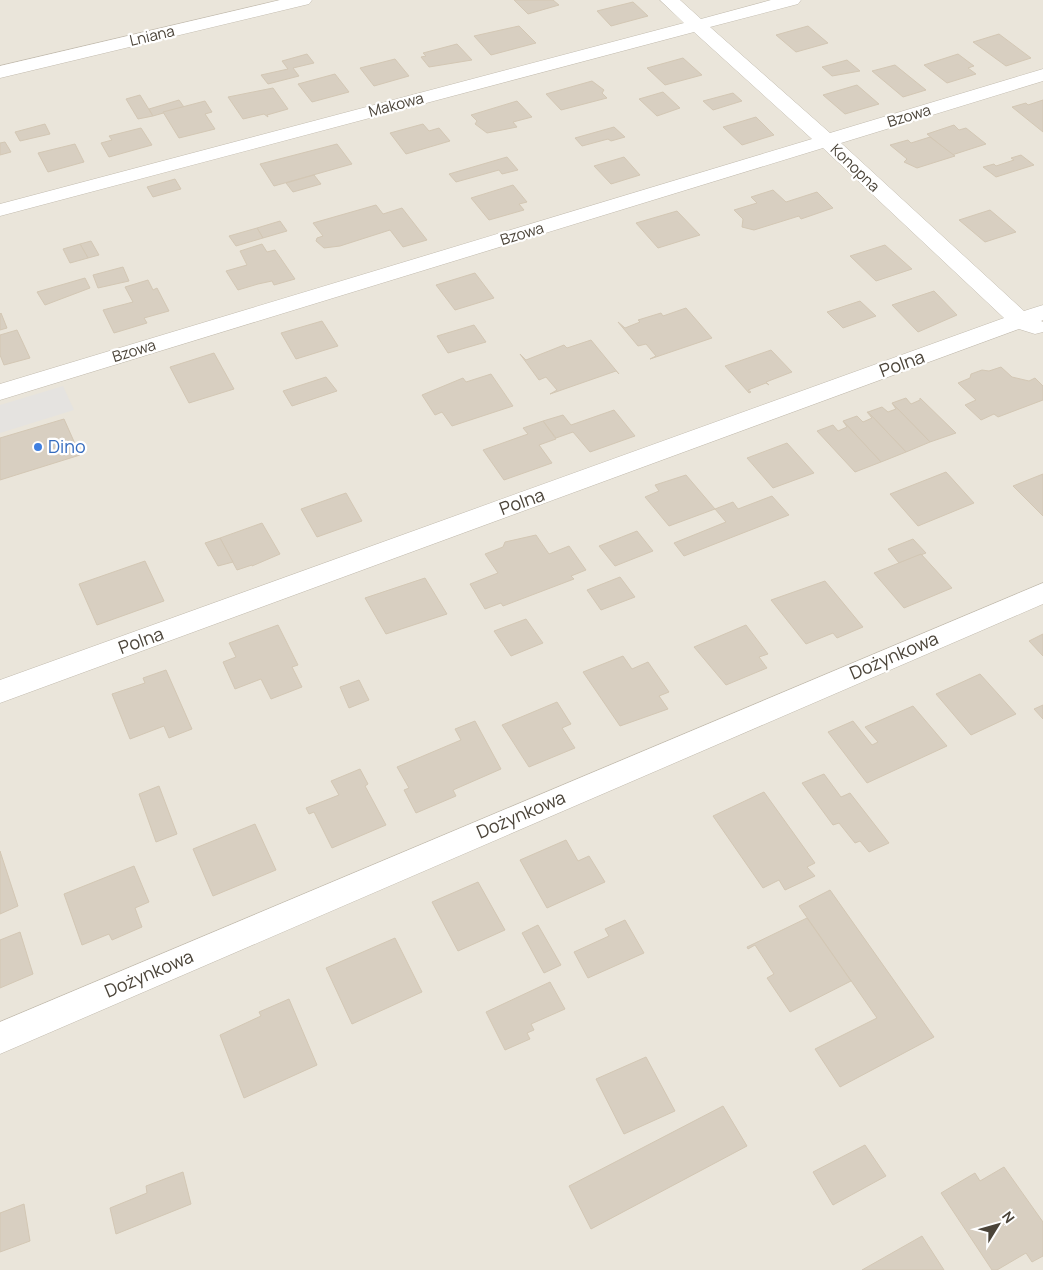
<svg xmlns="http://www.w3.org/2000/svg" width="1043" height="1270" font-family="Manrope,sans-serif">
	<rect width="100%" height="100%" fill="#f6f3ec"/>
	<rect fill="#eae5da" x="0" y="0" width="1043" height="1270"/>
	<polygon fill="#e5e3e0" points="63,386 74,410 0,433 0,405"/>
	<g fill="#d8cfc1" stroke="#d3c7b4">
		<polygon points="514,0 553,0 559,5 528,14"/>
		<polygon points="633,2 648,16 611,26 597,11"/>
		<polygon points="519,26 536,43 491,55 474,36"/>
		<polygon points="808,26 828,43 796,52 776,35"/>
		<polygon points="999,34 1031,58 1006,66 973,42"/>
		<polygon points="457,44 472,60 429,67 421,57 426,56 423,53"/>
		<polygon points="307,54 314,63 293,68 299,76 268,84 261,75 288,69 282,61"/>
		<polygon points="958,54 974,66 968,68 976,74 947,83 924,65"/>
		<polygon points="683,58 702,75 665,85 647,68"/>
		<polygon points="395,59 409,76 374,86 360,68"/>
		<polygon points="847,60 860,71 832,76 822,67"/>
		<polygon points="895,65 926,90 903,97 872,71"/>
		<polygon points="335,74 349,92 312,102 298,84"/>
		<polygon points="592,81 604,90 602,93 607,98 561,110 546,94"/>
		<polygon points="857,85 879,104 845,114 823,95"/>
		<polygon points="273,88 288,109 267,115 268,117 264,114 243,119 228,97"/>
		<polygon points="663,92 680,108 657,116 639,99"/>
		<polygon points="733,93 742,101 713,110 703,101"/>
		<polygon points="140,95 153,116 138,119 126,99"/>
		<polygon points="179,100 184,107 153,116 149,109"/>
		<polygon points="1043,100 1043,132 1012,107 1026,103 1028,105"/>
		<polygon points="205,101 212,112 205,114 215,129 179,138 163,112"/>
		<polygon points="517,101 532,117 513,122 517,127 487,133 475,124 477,121 471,115"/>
		<polygon points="756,117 774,135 742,145 723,127"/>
		<polygon points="45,124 50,134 20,141 15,132"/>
		<polygon points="423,124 429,131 439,128 450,141 406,154 390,133"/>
		<polygon points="954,125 959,130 966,128 986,144 952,155 927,134"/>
		<polygon points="614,127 625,137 611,141 608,139 582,146 575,138"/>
		<polygon points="141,128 152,145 109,157 101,143 112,140 109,136"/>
		<polygon points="930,137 955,156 917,168 904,162 907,159 890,145 908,140 911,143"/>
		<polygon points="5,142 11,152 0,155 0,143"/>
		<polygon points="75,144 84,162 48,172 38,153"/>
		<polygon points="337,144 352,164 274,186 260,164"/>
		<polygon points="1021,155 1034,165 996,177 983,167 994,164 996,166 1014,160 1011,158"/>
		<polygon points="507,157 518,170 502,174 499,170 456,182 449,174"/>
		<polygon points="624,157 640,175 611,184 594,166"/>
		<polygon points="314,175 321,184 293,192 286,183"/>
		<polygon points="175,179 181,189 153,197 147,187"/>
		<polygon points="513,185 527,202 519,204 524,210 489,220 471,198"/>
		<polygon points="773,190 786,202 817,192 833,208 801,219 799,216 754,230 742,227 743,219 734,210 757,203 751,197"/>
		<polygon points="376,205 383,214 402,208 427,240 403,247 390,230 340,246 324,248 316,241 317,238 323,236 313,223"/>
		<polygon points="990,210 1016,232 985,242 959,220"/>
		<polygon points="677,211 700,235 658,248 636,223"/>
		<polygon points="280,221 287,231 263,238 257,228"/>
		<polygon points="257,228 263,238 236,246 229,236"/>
		<polygon points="91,241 99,255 88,258 80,244"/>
		<polygon points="80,244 88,258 70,263 63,249"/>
		<polygon points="262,244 267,252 275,250 295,279 274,285 272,281 258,284 238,290 226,271 247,265 240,251"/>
		<polygon points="885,245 912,269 876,281 850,256"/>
		<polygon points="123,267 129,281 98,288 93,275"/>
		<polygon points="475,273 494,298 455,310 436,285"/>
		<polygon points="85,278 90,288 45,305 37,292"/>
		<polygon points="148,280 153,290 157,288 169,311 144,318 147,323 114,333 103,310 133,302 125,287"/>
		<polygon points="934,291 957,315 918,332 892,305"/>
		<polygon points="860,301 876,316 843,328 827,312"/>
		<polygon points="686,308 712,338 650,359 656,356 646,344 638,346 618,322 625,328 640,322 638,320 661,313 663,316"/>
		<polygon points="1,313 7,328 0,330 0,314"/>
		<polygon points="322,321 338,346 296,359 281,333"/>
		<polygon points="474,325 486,342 448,353 437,336"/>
		<polygon points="17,330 30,358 4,365 0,355 0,335"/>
		<polygon points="591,340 619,374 616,371 550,394 557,390 546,377 539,380 520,354 526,360 564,345 567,348"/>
		<polygon points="771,350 792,372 766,382 769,385 766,383 748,390 751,392 749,393 725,366"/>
		<polygon points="214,353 234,389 189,403 170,367"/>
		<polygon points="1001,367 1012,377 1029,381 1035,378 1043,386 1043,400 998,417 994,414 981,420 965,405 976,400 958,383 970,378 971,374 982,370 989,371"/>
		<polygon points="491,374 513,406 452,426 442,412 435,415 422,395 463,378 466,382"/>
		<polygon points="326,377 337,391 292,406 283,391"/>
		<polygon points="906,398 911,404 920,400 920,398 956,433 930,442 892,403"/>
		<polygon points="892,403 930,442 906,452 868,412 882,407 888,412 896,409"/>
		<polygon points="614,410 635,436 590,452 573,432 556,438 543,421 563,415 571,425"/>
		<polygon points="867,412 868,412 906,452 881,462 843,421 857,416 863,422 872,418"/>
		<polygon points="64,419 80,455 0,480 0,438"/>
		<polygon points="543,421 556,439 539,445 552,463 504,480 483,450 528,434 523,428"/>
		<polygon points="843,421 881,462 855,472 817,431 833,425 838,431 847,427"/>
		<polygon points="787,443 814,473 773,488 747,458"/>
		<polygon points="946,472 974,503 918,526 890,494"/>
		<polygon points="1043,474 1043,516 1013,486"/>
		<polygon points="686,475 715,509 669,526 645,497 659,491 655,485"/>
		<polygon points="346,493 362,521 317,537 301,509"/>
		<polygon points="772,496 789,515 684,556 674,543 726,522 715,509 733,502 738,509"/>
		<polygon points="262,523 280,554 252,566 252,565 237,570 220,538"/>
		<polygon points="637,531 653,551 615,566 599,546"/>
		<polygon points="536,535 549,554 569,546 586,570 571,576 574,579 503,606 501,603 485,609 470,584 498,573 485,554 503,547 505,542"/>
		<polygon points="220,538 233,562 218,566 205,543"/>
		<polygon points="913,539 926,553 899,563 888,549"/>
		<polygon points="921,554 952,588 904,608 874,573"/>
		<polygon points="145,561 164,601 97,625 79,584"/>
		<polygon points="620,577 635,597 601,610 587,590"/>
		<polygon points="425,578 447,614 386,634 365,598"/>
		<polygon points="825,581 863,627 837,638 833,633 806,644 771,600"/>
		<polygon points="526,619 543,643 511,656 494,631"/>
		<polygon points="278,625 298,665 292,667 302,687 271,699 261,679 235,689 223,662 236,657 229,643"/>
		<polygon points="746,625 768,654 759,657 767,668 726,685 694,647"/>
		<polygon points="1043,634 1043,656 1029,641"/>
		<polygon points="623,656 632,669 648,662 669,692 659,696 668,709 620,726 583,672"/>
		<polygon points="166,670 192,729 169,738 164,726 130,739 112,694 145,683 143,678"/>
		<polygon points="980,674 1016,714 971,735 936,694"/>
		<polygon points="359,680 369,700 349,708 340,687"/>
		<polygon points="557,702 571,724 562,728 575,748 529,767 502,725"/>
		<polygon points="1043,705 1043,719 1034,709"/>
		<polygon points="913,706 947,746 867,783 828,732 853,721 872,745 878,742 865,727"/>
		<polygon points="475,721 501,769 453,790 456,796 416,813 404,790 409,788 397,767 461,740 455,729"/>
		<polygon points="360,769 368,784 365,786 386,825 332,848 314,812 309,814 306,808 339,795 331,781"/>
		<polygon points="824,774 841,797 850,793 889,843 869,852 860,841 855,843 839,823 833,825 802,783"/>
		<polygon points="159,786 177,834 156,842 139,794"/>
		<polygon points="764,792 815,863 807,867 815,876 785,890 779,880 763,888 713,816"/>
		<polygon points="255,824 276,870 213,896 193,849"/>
		<polygon points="566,840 578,861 589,856 605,882 547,908 520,860"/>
		<polygon points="0,851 18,906 0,914"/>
		<polygon points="134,866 149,902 135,908 142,927 112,940 109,934 82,945 64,894"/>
		<polygon points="478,882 505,930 458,951 432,902"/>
		<polygon points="830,890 934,1037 840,1087 815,1049 877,1018 799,906"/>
		<polygon points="807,918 851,981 790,1012 767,978 774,974 755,945 748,949 747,947"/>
		<polygon points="625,920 644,953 588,978 574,952 609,936 605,929"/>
		<polygon points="538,925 561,965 544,973 522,933"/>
		<polygon points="20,932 33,974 0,988 0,940"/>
		<polygon points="395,938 422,992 352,1024 326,968"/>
		<polygon points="550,982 565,1009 531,1024 534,1030 527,1033 530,1039 505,1050 486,1012"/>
		<polygon points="289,999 317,1065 244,1098 220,1035 261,1016 259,1012"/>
		<polygon points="646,1057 675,1111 624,1134 596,1079"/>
		<polygon points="723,1106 747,1146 591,1229 569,1186"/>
		<polygon points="865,1145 886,1176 833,1205 813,1172"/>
		<polygon points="1004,1167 1043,1222 1043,1256 1032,1262 1026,1253 997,1270 992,1270 941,1193 975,1173 980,1181"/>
		<polygon points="183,1172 191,1204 116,1234 110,1208 147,1193 146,1186"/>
		<polygon points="24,1204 30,1241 0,1252 0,1213"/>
		<polygon points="922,1236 944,1270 862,1270"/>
	</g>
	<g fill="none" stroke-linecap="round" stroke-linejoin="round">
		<defs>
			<g id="street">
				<polygon points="280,0 312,0 309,4 0,78 0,66"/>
				<polygon points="660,0 680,0 701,19 771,0 801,0 798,4 710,27 830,133 1043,69 1043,81 841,143 1024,311 1043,305 1043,320 1041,321 1043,322 1043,332 1035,334 1019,329 0,703 0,680 1004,318 823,148 0,400 0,384 812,139 694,32 0,216 0,204 684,23"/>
				<polygon points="1043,583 1043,604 0,1054 0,1022"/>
			</g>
		</defs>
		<use href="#street" stroke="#c2bbae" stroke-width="1"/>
		<use href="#street" fill="#fff" fill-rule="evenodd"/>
	</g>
	<circle fill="#3f7fe0" stroke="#fff" stroke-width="2" cx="38" cy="447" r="5"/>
	<g text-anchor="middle" stroke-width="4.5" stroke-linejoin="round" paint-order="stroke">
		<g font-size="15" fill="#4b4439" stroke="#fff">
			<text transform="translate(152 36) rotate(-13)" y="5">Lniana</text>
			<text transform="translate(396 105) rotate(-15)" y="5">Makowa</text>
			<text transform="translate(909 116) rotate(-17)" y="5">Bzowa</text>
			<text transform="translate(855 168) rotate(44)" y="5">Konopna</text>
			<text transform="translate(522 234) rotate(-17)" y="5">Bzowa</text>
			<text transform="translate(134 351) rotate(-17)" y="5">Bzowa</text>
		</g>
		<g font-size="18" fill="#4b4439" stroke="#fff">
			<text transform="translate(902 364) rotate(-20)" y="6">Polna</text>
			<text transform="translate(522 502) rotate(-20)" y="6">Polna</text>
			<text transform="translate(141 641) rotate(-20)" y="6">Polna</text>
			<text transform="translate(894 656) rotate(-23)" y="6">Dożynkowa</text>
			<text transform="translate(521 815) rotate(-23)" y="6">Dożynkowa</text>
			<text transform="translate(149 974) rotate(-23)" y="6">Dożynkowa</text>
		</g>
		<g font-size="18" fill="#366cbe" stroke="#fff" text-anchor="start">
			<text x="48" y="453">Dino</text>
		</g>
	</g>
	<g transform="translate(998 1225) rotate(53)" stroke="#ffffff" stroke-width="4" paint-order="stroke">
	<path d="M0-4L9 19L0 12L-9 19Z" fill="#4b4439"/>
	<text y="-8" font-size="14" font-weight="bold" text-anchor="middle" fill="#4b4439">N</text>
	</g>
</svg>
